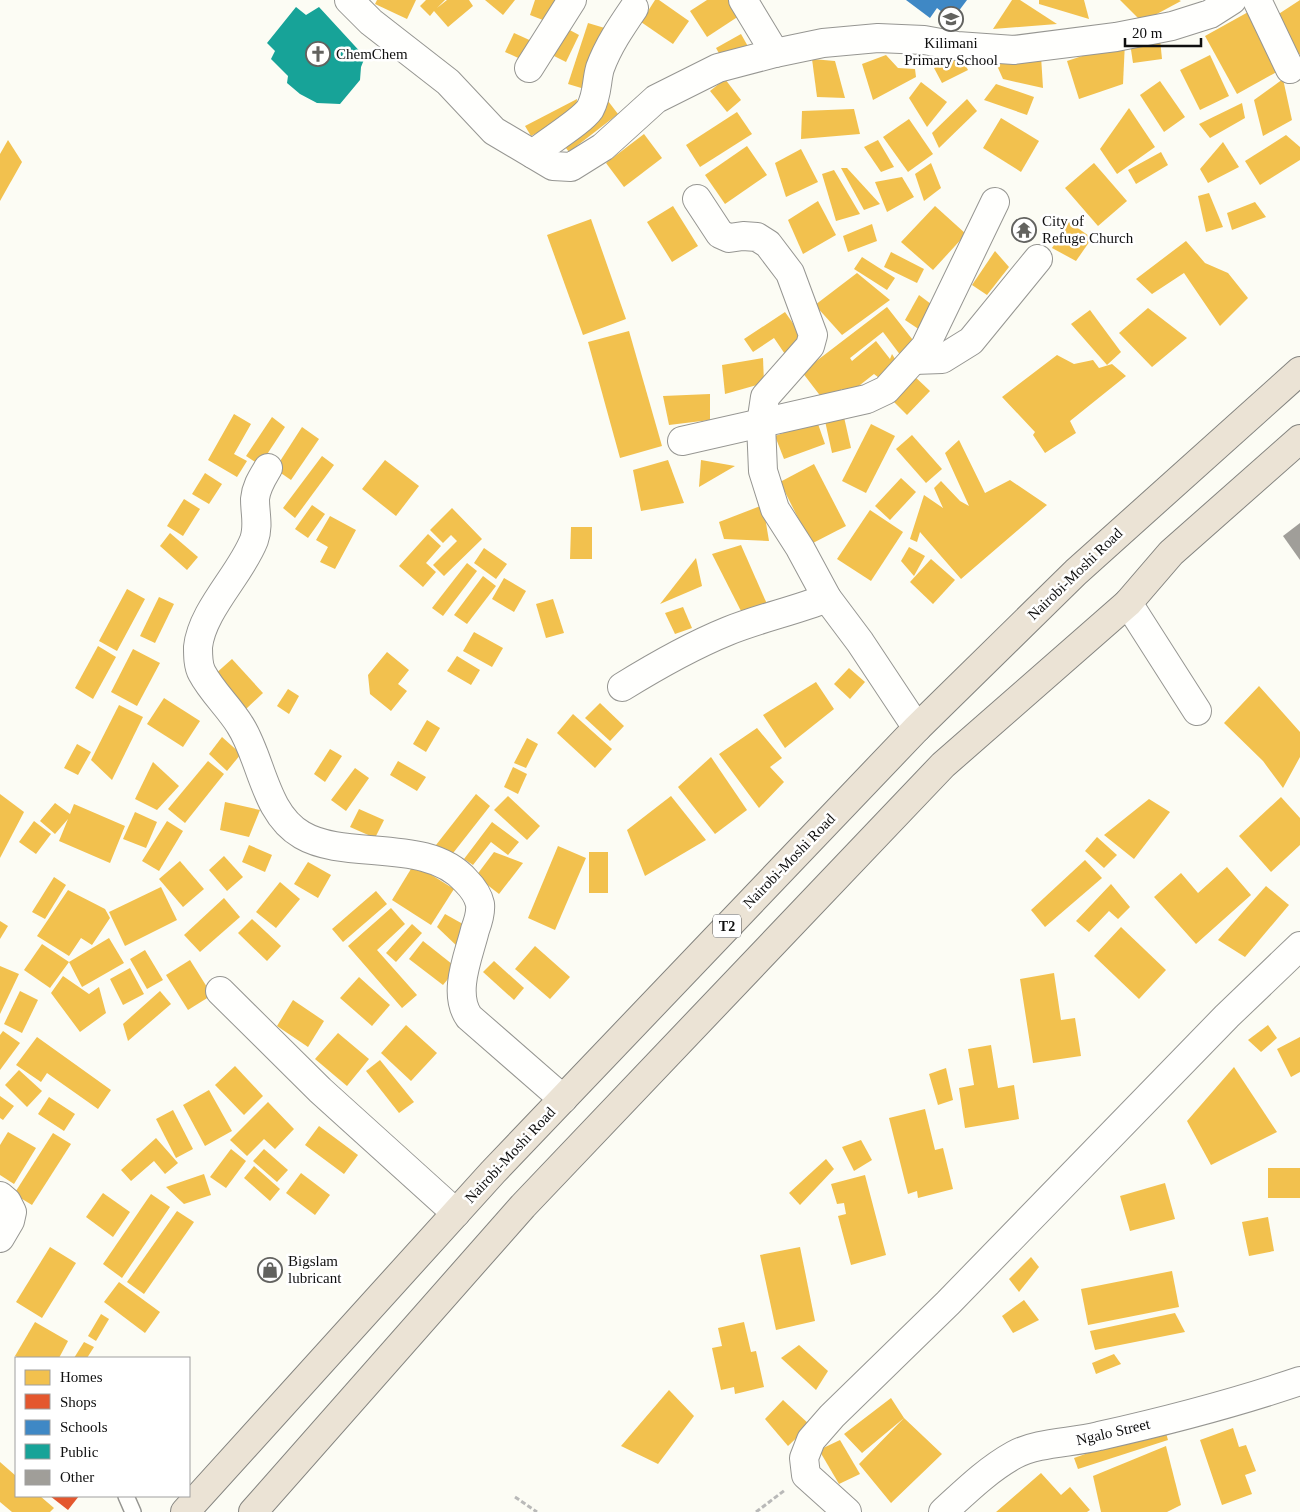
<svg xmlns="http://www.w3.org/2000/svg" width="1300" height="1512" font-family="'Times New Roman',serif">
	<rect width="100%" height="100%" fill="#fcfcf4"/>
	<g fill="#f2c14e">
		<polygon points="377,0 416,0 407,19 375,4"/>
		<polygon points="426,0 445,0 437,8 447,0 469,0 473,6 448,27 434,11 430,16 420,6"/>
		<polygon points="485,0 515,0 503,15"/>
		<polygon points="535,0 557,0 548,22 530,15"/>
		<polygon points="655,0 659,0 689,21 673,44 641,22"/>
		<polygon points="707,0 732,0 742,14 707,37 690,11"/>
		<polygon points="1012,0 1020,0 1057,24 993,29"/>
		<polygon points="1039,0 1084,0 1089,19 1039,4"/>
		<polygon points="1120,0 1179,0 1181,1 1142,22"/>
		<polygon points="1300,0 1300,54 1295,57 1271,19"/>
		<polygon points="1250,11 1282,69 1237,94 1205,36"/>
		<polygon points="588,23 608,29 588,90 568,84"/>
		<polygon points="566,28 579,35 566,62 552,55"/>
		<polygon points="514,33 536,43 527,62 505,52"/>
		<polygon points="741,34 750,50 725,64 716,48"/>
		<polygon points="1160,39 1162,59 1133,63 1130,43"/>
		<polygon points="1125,42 1123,84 1079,99 1067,61"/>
		<polygon points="886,55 898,68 915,69 916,77 873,100 862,64"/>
		<polygon points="960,55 968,70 942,83 934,68"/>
		<polygon points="1210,55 1229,96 1200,110 1180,70"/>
		<polygon points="1041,56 1043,88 1003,79 994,59"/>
		<polygon points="812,59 835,61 845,98 817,97"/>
		<polygon points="725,79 741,100 727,112 710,91"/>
		<polygon points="1283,79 1292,120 1263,136 1254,100"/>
		<polygon points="1160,81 1185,117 1164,132 1140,95"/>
		<polygon points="921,82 947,102 927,127 909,98"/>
		<polygon points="996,84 1034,97 1027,115 984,100"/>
		<polygon points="577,99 576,112 531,136 525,126"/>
		<polygon points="967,99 977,111 939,148 932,133"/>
		<polygon points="608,101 618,114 569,152 559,139"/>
		<polygon points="1242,103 1245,118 1210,138 1199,124"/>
		<polygon points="1129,108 1155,147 1117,174 1100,149"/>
		<polygon points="854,109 860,134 801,139 802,111"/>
		<polygon points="737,112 752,134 700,167 686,145"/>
		<polygon points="1001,118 1039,141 1021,172 983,148"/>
		<polygon points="909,119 933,154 908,172 883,137"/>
		<polygon points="644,134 662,158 624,187 606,163"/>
		<polygon points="1286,135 1300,147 1300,160 1260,185 1245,161"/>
		<polygon points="8,140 22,162 0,201 0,154"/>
		<polygon points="878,140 894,167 881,172 864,147"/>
		<polygon points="1223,142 1239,167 1208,183 1200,169"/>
		<polygon points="747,146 767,175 725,204 705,175"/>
		<polygon points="801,149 818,182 786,197 775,163"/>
		<polygon points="1161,152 1168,165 1136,184 1128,170"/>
		<polygon points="931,163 941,188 924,201 915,174"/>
		<polygon points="1094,163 1127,201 1098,226 1065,188"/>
		<polygon points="841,168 847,168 880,204 864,210"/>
		<polygon points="834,170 860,214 836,221 822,174"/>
		<polygon points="902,177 914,197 887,212 875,182"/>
		<polygon points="1209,193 1223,227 1206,232 1198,196"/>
		<polygon points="818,201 836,235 803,254 788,220"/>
		<polygon points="1255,202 1266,217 1232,230 1227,213"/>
		<polygon points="673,206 698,246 672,262 647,222"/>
		<polygon points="935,206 966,234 933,270 901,242"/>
		<polygon points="591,219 626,319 583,335 547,235"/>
		<polygon points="1069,222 1092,238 1076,261 1052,248"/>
		<polygon points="872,224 877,241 848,252 843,236"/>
		<polygon points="1186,241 1205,263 1228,273 1248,298 1220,326 1184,273 1152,294 1136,279"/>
		<polygon points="995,251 1009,267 987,295 972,285"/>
		<polygon points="891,252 924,269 917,283 884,267"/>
		<polygon points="862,257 895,278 887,290 854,269"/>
		<polygon points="857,273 890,300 842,335 815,305"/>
		<polygon points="919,295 935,307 920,330 905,320"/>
		<polygon points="887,307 916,344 901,356 883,332 850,358 852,361 876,341 890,359 892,354 900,367 887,384 874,374 846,396 842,389 825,402 802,372"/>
		<polygon points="1148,308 1187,338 1152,367 1119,333"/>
		<polygon points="1090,310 1121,352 1107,365 1071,324"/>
		<polygon points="785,312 809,346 789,360 774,338 753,352 744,339"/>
		<polygon points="629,331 662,446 620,458 588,342"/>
		<polygon points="1057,355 1074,364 1093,360 1099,368 1112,364 1126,376 1070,421 1076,433 1045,453 1033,435 1035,432 1002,397"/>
		<polygon points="763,358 764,383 725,394 722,365"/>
		<polygon points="911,373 930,391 907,415 888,396"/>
		<polygon points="710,394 710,420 669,425 663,396"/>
		<polygon points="234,414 251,424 234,454 247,461 237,477 208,460"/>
		<polygon points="272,417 285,427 260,465 246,456"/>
		<polygon points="844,417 851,448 832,453 825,421"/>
		<polygon points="817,421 825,444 784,459 775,436"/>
		<polygon points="871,424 895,436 866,493 842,481"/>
		<polygon points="302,427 319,439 291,480 275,469"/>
		<polygon points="912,435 942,469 926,483 896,449"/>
		<polygon points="959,440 985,493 1010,480 1047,505 961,579 920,532 917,542 910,539 924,495 943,508 934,488 941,481 960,501 969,506 945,453"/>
		<polygon points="322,456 334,465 295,518 283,508"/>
		<polygon points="385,460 419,486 396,516 362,489"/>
		<polygon points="668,460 684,503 641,511 633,470"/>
		<polygon points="701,460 735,466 699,487"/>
		<polygon points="814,464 846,526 811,544 780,482"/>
		<polygon points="205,473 222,484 209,504 192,494"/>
		<polygon points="901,478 916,492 890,520 875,506"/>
		<polygon points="184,499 200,509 183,536 167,526"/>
		<polygon points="312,505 325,514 308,538 295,529"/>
		<polygon points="763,505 769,541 724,539 719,522"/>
		<polygon points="452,508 482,539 444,576 433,565 457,541 451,535 443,543 430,530"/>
		<polygon points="870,510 903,532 871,581 837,559"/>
		<polygon points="330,516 356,530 335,569 320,562 328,547 316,540"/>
		<polygon points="571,527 592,527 592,559 570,559"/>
		<polygon points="170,533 198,557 187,570 160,546"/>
		<polygon points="428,534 441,546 426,563 436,572 423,587 399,566"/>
		<polygon points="741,545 767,604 742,613 712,554"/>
		<polygon points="909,547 925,556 914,576 901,561"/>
		<polygon points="484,548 507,564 496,579 474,563"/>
		<polygon points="696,558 702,586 660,604"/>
		<polygon points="931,559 955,580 933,604 910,582"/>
		<polygon points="467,563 477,571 443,616 432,608"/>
		<polygon points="483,576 496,586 467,624 454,615"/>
		<polygon points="504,578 526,591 514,612 492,599"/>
		<polygon points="127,589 145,599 117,651 99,641"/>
		<polygon points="159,597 174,604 155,643 140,636"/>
		<polygon points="553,599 564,633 546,638 536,604"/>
		<polygon points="683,607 692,628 675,634 665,613"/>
		<polygon points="474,632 503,648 492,667 463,651"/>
		<polygon points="98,646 116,657 93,699 75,688"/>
		<polygon points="133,649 160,663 137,706 111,692"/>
		<polygon points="387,652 409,670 398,684 407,691 391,711 370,694 368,675"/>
		<polygon points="457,656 480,670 471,685 447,671"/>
		<polygon points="232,659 263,693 246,709 214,675"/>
		<polygon points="849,668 865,682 850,699 834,684"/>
		<polygon points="816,682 834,709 785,748 763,715"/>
		<polygon points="1259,686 1300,732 1300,757 1283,788 1263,761 1224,723"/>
		<polygon points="288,689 299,696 289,714 277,706"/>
		<polygon points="164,698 200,721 183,747 147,724"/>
		<polygon points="600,703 624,726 610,741 585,718"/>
		<polygon points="119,705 143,717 112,780 91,760"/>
		<polygon points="573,714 612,749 595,768 557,733"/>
		<polygon points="427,720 440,728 426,752 413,744"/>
		<polygon points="757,728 782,758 770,767 784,782 759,808 719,754"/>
		<polygon points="222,737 241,754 227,771 209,754"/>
		<polygon points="527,738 538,744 526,768 514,763"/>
		<polygon points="77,744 91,752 78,775 64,768"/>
		<polygon points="330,749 342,756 325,782 314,774"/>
		<polygon points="711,757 747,810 715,834 678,787"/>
		<polygon points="208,761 224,774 185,823 168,809"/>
		<polygon points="398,761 426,777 417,791 390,775"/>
		<polygon points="153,762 179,786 157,810 135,799"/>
		<polygon points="513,767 527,774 518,794 504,787"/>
		<polygon points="355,768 369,778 346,811 331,800"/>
		<polygon points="0,794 24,812 0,858"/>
		<polygon points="476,794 490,806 450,857 436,845"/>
		<polygon points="508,796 540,826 527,840 494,810"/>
		<polygon points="671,796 706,840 645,876 627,830"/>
		<polygon points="1281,797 1300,818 1300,845 1271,872 1239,836"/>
		<polygon points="1149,799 1170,812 1134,859 1104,835"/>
		<polygon points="225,802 260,810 249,837 220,830"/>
		<polygon points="55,803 70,814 74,804 125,826 110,863 59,841 68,819 55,834 40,821"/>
		<polygon points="359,809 384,820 375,838 350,827"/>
		<polygon points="135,812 157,822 146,848 123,839"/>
		<polygon points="34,821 51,834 36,854 19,842"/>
		<polygon points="167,821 183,831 159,871 142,861"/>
		<polygon points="492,822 519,842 508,855 491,842 473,865 464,859"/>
		<polygon points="1097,837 1117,855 1104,868 1085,851"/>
		<polygon points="249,845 272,855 265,872 242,862"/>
		<polygon points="558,846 586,858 555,930 528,918"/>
		<polygon points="494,852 523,863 499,894 476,876"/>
		<rect x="589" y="852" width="19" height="41"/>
		<polygon points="224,856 243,877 227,891 209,870"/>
		<polygon points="1085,860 1102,878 1045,927 1031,910"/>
		<polygon points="180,861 204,889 183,907 159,879"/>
		<polygon points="308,862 331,875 318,898 294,884"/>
		<polygon points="414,864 454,889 431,925 392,900"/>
		<polygon points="1227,867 1251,895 1196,944 1154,897 1181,873 1198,893"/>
		<polygon points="54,877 66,885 45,919 32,912"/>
		<polygon points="280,882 300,899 276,928 256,912"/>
		<polygon points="1111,884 1130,907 1118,919 1109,911 1089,932 1076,921"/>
		<polygon points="1266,886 1289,905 1245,957 1218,940"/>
		<polygon points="161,887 177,920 125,946 109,912"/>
		<polygon points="68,890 105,909 110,918 92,945 81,938 69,956 37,936"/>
		<polygon points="376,891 387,904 343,942 332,929"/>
		<polygon points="224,898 240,917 200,952 184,935"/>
		<polygon points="391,908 405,924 377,950 417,995 402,1008 348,946"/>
		<polygon points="445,914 470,928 459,948 437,927"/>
		<polygon points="252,919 281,946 267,961 238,933"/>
		<polygon points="0,921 8,926 0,939"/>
		<polygon points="412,924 422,933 396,962 386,953"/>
		<polygon points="1121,927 1166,970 1139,999 1094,956"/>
		<polygon points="109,938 124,963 82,987 69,962"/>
		<polygon points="423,941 457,968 443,985 409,959"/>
		<polygon points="42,944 69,962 50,988 24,970"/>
		<polygon points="535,946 570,977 550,999 515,969"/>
		<polygon points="145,950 163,980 147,989 130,959"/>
		<polygon points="190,960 212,995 188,1010 166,975"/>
		<polygon points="494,961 524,988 514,1000 483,972"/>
		<polygon points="0,966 19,974 0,1014"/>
		<polygon points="130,968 144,994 123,1005 110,979"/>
		<polygon points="1054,973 1061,1020 1075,1018 1081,1056 1033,1063 1020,979"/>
		<polygon points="63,976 89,994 99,987 106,1013 80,1032 51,993"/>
		<polygon points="359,977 390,1005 372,1026 340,998"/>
		<polygon points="20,991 38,1000 22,1033 4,1024"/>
		<polygon points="160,991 171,1004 128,1041 123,1024"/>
		<polygon points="293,1000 324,1021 308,1047 277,1026"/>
		<polygon points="406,1025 437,1053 411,1081 381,1053"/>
		<polygon points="1268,1025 1277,1038 1261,1052 1248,1040"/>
		<polygon points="3,1031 20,1043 0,1070 0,1035"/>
		<polygon points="338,1033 369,1059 347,1086 315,1059"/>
		<polygon points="37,1037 111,1090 98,1109 47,1073 41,1082 16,1065"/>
		<polygon points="1300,1037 1300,1072 1291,1077 1277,1049"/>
		<polygon points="991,1045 998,1088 1014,1085 1019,1119 965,1128 959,1088 974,1085 968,1049"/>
		<polygon points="380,1060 414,1102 399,1113 366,1071"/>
		<polygon points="235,1066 263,1096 244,1115 215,1085"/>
		<polygon points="1234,1067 1277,1132 1211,1165 1187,1121"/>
		<polygon points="946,1068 953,1100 938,1105 929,1074"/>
		<polygon points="19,1070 42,1091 27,1107 5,1085"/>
		<polygon points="209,1090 232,1131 205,1146 183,1105"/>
		<polygon points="0,1096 14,1106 3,1120 0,1118"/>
		<polygon points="49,1097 75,1114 64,1131 38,1114"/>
		<polygon points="268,1102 294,1129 275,1149 264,1139 247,1156 230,1140"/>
		<polygon points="925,1109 935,1150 943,1148 953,1189 918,1198 917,1191 908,1194 889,1118"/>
		<polygon points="173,1110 193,1149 176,1158 156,1119"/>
		<polygon points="319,1126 358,1155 344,1174 305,1145"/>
		<polygon points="8,1132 36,1148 14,1184 0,1175 0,1145"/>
		<polygon points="53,1133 71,1144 32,1205 14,1194"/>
		<polygon points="156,1138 178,1163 165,1174 154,1161 131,1181 121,1170"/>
		<polygon points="861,1140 872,1160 854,1171 842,1147"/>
		<polygon points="231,1149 246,1161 226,1188 210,1177"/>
		<polygon points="264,1149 288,1170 277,1182 253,1161"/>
		<polygon points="826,1159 834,1169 800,1205 789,1193"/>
		<polygon points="254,1166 280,1189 270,1201 244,1178"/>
		<rect x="1268" y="1168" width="32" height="30"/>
		<polygon points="301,1173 330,1195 315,1215 286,1193"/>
		<polygon points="204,1174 211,1195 184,1204 166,1187"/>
		<polygon points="865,1175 886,1255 851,1265 838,1216 846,1214 844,1203 837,1204 831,1184"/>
		<polygon points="1165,1183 1175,1219 1130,1231 1120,1196"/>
		<polygon points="103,1193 130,1212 113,1237 86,1217"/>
		<polygon points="151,1194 170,1207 122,1278 103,1264"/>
		<polygon points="177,1211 194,1222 144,1294 127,1282"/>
		<polygon points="1268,1217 1274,1251 1249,1256 1242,1222"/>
		<polygon points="50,1247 76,1263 42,1318 16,1302"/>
		<polygon points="800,1247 815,1321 776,1330 760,1255"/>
		<polygon points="1031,1257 1039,1267 1019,1292 1009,1279"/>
		<polygon points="1172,1271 1179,1307 1088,1325 1081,1289"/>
		<polygon points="119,1282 160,1312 145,1333 104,1302"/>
		<polygon points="1024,1300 1039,1320 1013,1333 1002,1316"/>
		<polygon points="1175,1313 1185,1332 1095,1350 1090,1331"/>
		<polygon points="101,1314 109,1319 96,1341 88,1336"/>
		<polygon points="35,1322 68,1341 59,1358 19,1358 15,1356"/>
		<polygon points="744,1322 751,1352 756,1351 764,1387 735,1394 734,1387 721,1390 712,1348 722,1346 718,1328"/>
		<polygon points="84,1342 94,1347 87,1358 74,1358"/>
		<polygon points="799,1345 828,1371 816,1390 781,1358"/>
		<polygon points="1114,1354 1121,1364 1096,1374 1092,1363"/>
		<polygon points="669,1390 694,1416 658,1464 621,1446"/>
		<polygon points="891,1398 904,1418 942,1454 891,1503 859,1464 904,1418 862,1453 844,1434"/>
		<polygon points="783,1400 810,1425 788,1446 765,1419"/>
		<polygon points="1164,1426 1168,1440 1078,1469 1074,1458"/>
		<polygon points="1233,1428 1239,1447 1246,1445 1256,1471 1245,1475 1252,1494 1222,1505 1200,1440"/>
		<polygon points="840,1440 860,1474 839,1484 819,1450"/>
		<polygon points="1166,1446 1181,1505 1167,1512 1101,1512 1093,1476"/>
		<polygon points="0,1462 16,1476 16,1496 40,1496 54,1508 50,1512 12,1512 0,1502"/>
		<polygon points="1041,1473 1061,1495 1070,1487 1090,1510 1087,1512 996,1512"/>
	</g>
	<polygon fill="#e4572e" points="50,1496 79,1496 68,1510"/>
	<polygon fill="#3f88c5" points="906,0 967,0 952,20 937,8 930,18"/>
	<polygon fill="#17a398" points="296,7 306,15 319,7 365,57 361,67 360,80 340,104 317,103 300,94 287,83 288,76 271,59 275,51 267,43"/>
	<polygon fill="#a09e99" points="1300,523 1300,560 1283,536"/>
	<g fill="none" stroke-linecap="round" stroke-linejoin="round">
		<defs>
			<polyline id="lane" points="126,1496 133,1512"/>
			<g id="street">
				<polyline points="349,0 371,22 448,82 494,131 553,166 571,167 603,147 656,99 718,68 775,53 823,43 878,38 924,40 957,46 1014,50 1116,37 1172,26 1210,14 1232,0"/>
				<polyline points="743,0 775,53"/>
				<polyline points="1257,0 1290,69"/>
				<polyline points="529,68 572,0"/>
				<path d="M533 154C547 142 581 122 590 109 598 94 596 82 600 68 608 46 621 27 634 8"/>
				<polyline points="697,199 720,234 729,238 743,236 757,237 768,244 790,273 813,335 810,346 765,397 761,424 763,471 775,509 800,548 827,598 860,642 917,728"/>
				<polyline points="914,360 942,359 971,341 1038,259"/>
				<polyline points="682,441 867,399 886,390 925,347 995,202"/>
				<path d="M268 468C262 478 256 487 255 499 255 514 259 526 254 540 241 574 202 610 198 647 198 655 198 666 202 673 212 692 229 707 240 725 262 759 264 813 302 835 346 861 428 837 466 881 472 887 478 895 480 904 481 912 478 922 475 930 469 955 452 993 469 1017L563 1099"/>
				<polyline points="1128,603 1197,711"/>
				<path d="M622 687C656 666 691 646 728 631 760 618 794 611 827 598"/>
				<polyline points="220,991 320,1090 456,1213"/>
				<polyline points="0,1196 7,1202 12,1212 10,1221 0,1238"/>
				<polyline points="847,1512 806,1475 804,1458 811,1440 832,1416 948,1303 1227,1016 1300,946"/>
				<path d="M943 1512C965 1492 987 1470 1014 1455 1038 1442 1072 1443 1099 1436 1166 1421 1235 1403 1300 1381"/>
			</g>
			<g id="highway">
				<polyline points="185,1512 493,1172 917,728 1076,572 1300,371"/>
				<polyline points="253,1512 523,1206 943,765 1128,603 1171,553 1300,439"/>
			</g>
		</defs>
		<use href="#lane" stroke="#969692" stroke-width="18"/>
		<use href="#street" stroke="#969692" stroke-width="30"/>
		<use href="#highway" stroke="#83837f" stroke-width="30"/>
		<g stroke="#b9b9b8" stroke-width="3" stroke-dasharray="5 2.5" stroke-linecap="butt">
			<polyline points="515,1497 537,1512"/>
			<polyline points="756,1512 785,1490"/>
		</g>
		<use href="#lane" stroke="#fffffd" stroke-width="15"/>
		<use href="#street" stroke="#fffffd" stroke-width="28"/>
		<use href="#highway" stroke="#ebe3d5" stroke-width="28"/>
	</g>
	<defs>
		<symbol id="school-ring" viewBox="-11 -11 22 22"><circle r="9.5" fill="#fff" stroke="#62625f" stroke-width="1.5"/><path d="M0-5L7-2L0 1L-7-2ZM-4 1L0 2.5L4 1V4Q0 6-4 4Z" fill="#62625f"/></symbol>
		<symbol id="church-ring" viewBox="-11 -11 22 22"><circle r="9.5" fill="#fff" stroke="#62625f" stroke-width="1.5"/><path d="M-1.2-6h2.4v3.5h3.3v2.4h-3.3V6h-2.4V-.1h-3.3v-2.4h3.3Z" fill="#62625f"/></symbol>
		<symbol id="temple-ring" viewBox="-11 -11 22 22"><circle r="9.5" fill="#fff" stroke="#62625f" stroke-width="1.5"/><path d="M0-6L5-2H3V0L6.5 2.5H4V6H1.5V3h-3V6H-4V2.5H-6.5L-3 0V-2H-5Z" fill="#62625f"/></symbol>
		<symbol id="shop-ring" viewBox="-11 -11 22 22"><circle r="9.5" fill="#fff" stroke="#62625f" stroke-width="1.5"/><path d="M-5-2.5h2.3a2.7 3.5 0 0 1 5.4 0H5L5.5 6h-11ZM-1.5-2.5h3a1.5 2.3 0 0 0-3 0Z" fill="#62625f"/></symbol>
	</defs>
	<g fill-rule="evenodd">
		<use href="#school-ring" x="937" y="5" width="28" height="28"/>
		<use href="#church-ring" x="304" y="40" width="28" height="28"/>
		<use href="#temple-ring" x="1010" y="216" width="28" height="28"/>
		<use href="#shop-ring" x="256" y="1256" width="28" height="28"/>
	</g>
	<g text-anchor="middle" stroke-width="5" stroke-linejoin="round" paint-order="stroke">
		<rect fill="#fff" stroke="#575757" stroke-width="1" x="713" y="914.5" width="28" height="23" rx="4"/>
		<g font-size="14" font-weight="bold" fill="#0f0f0f">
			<text x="727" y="931">T2</text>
		</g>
		<g font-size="15" fill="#0f0f0f" stroke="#fff" text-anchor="start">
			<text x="951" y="48" text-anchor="middle">Kilimani<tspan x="951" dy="17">Primary School</tspan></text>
			<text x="336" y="59">ChemChem</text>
			<text x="1042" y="226">City of<tspan x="1042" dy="17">Refuge Church</tspan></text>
			<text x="288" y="1266">Bigslam<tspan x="288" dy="17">lubricant</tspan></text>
		</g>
		<g font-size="15" fill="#0f0f0f" stroke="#fff">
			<text transform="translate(1075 574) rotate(-44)" y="5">Nairobi-Moshi Road</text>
			<text transform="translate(789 861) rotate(-46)" y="5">Nairobi-Moshi Road</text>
			<text transform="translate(510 1155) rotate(-47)" y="5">Nairobi-Moshi Road</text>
			<text transform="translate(1113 1432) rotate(-13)" y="5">Ngalo Street</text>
		</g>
	</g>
	<rect x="15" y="1357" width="175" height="140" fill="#ffffff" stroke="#9f9f9f"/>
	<rect x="25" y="1370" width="25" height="15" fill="#f2c14e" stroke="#9f9f9f"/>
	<text x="60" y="1382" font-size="15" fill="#0f0f0f">Homes</text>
	<rect x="25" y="1394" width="25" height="15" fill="#e4572e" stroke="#9f9f9f"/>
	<text x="60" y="1407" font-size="15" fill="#0f0f0f">Shops</text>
	<rect x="25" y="1420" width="25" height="15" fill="#3f88c5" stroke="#9f9f9f"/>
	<text x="60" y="1432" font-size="15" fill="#0f0f0f">Schools</text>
	<rect x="25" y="1444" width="25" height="15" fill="#17a398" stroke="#9f9f9f"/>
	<text x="60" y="1457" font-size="15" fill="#0f0f0f">Public</text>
	<rect x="25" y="1470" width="25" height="15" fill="#a09e99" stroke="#9f9f9f"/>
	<text x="60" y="1482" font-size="15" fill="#0f0f0f">Other</text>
	<path d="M1125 38v8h76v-8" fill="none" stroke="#0f0f0f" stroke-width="2.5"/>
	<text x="1132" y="38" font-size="15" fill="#0f0f0f" stroke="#ffffff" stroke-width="4" paint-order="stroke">20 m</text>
</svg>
